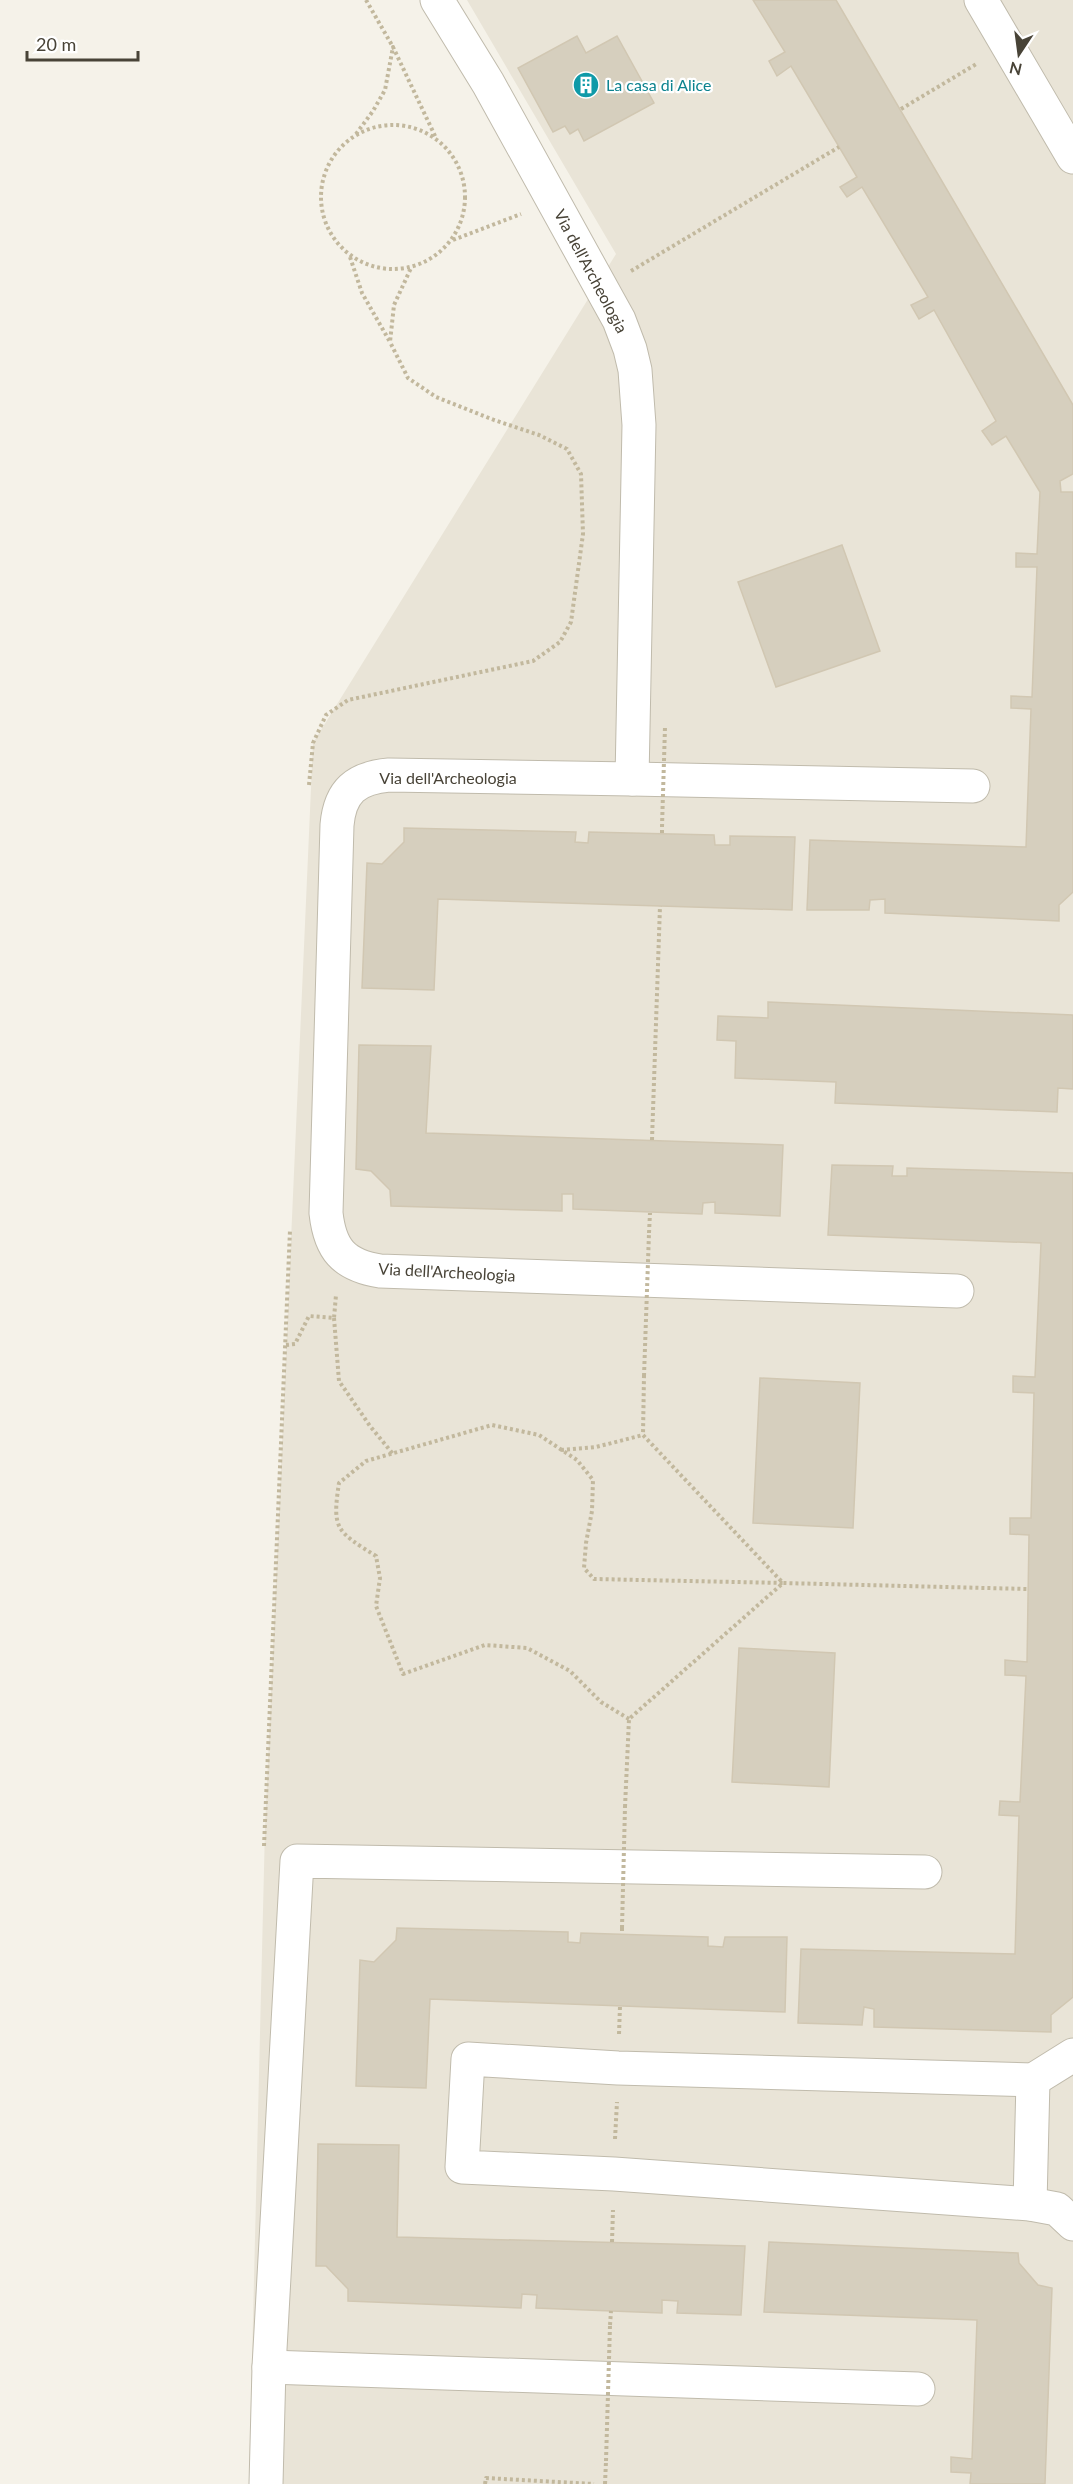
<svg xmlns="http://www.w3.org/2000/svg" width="1073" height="2484" font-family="Lato,sans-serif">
	<rect width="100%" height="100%" fill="#f5f2e9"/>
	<polygon fill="#e9e4d7" points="467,0 1073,0 1073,2484 249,2484 265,1828 313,743 616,254"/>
	<g fill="#d6cfbe" stroke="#d1c7b2" stroke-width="1.5">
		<polygon points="753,0 836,0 1073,405 1073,474 1060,481 1061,492 1073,492 1073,892 1059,905 1059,921 885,913 885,899 870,900 869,910 807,910 810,840 1026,847 1031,709 1011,708 1011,696 1032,697 1037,567 1016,567 1016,553 1037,554 1040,492 1006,436 992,445 982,431 996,421 934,310 919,319 911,305 928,297 862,187 847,197 840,187 857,177 791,66 777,76 769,61 785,52"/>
		<polygon points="577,36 586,53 617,36 654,103 584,141 578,129 570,134 565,126 553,132 518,68"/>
		<polygon points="842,545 880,651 776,687 738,582"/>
		<polygon points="404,828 576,832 575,842 588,843 589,832 714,835 715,845 730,845 730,836 795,837 792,910 438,899 434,990 362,988 367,863 382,864 404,842"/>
		<polygon points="768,1002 1073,1015 1073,1089 1058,1088 1057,1112 835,1103 836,1082 735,1078 736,1041 717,1040 718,1016 768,1018"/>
		<polygon points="359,1045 431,1046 426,1133 783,1145 780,1216 715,1213 715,1202 703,1203 702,1214 573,1209 573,1194 562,1194 562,1211 391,1206 390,1190 371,1171 356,1169"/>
		<polygon points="832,1165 893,1166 892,1176 907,1176 907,1168 1073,1173 1073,1997 1051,2015 1051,2032 874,2027 874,2009 864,2007 862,2025 798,2023 801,1949 1015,1954 1019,1816 999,1815 1000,1801 1020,1802 1026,1676 1005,1675 1005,1660 1027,1662 1029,1535 1010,1534 1010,1518 1031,1518 1034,1393 1013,1392 1013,1376 1035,1377 1041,1243 828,1235"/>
		<polygon points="760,1378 860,1383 853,1528 753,1523"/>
		<polygon points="739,1648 835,1653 829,1787 732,1782"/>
		<polygon points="397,1928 568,1932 568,1942 580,1943 581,1933 708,1937 708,1946 723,1947 725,1937 787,1937 785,2012 430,1999 426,2088 356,2086 360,1960 374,1962 396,1940"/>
		<polygon points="318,2144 399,2145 397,2237 745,2246 741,2315 677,2313 678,2301 662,2300 662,2313 536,2308 537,2295 522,2294 521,2308 348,2301 348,2289 326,2266 316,2266"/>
		<polygon points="769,2242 1018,2253 1019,2263 1038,2285 1052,2288 1045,2484 970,2484 971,2473 951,2472 951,2457 972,2459 977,2320 764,2312"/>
	</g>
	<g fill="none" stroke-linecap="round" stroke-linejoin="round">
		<defs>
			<g id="minor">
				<path d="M437 0 488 83 619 320 630 349 635 370 639 425 632 779 389 775C356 778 340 791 337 825L326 1213C330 1249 343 1265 380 1271L957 1291"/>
				<polyline points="981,0 1073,157"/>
				<polyline points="632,779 973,786"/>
				<polyline points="1073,2055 1033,2080 618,2068 468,2059 462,2167 614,2174 1030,2204 1057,2209 1073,2224"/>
				<polyline points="1030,2204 1033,2080"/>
				<polyline points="269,2367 918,2389"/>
				<polyline points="266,2484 269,2367 297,1861 925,1872"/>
			</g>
		</defs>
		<use href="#minor" stroke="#c0bbac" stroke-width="35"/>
		<g stroke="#c2b89d" stroke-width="4" stroke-dasharray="3 3" stroke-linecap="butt">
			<polyline points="366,0 393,47"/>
			<polyline points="901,109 978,63"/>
			<circle cx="393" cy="197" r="72"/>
			<polyline points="356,134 373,111 385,90 393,47 436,138"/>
			<polyline points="453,240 521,214"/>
			<polyline points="350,257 362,293 390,342 394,305 411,268"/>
			<polyline points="631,271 839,147"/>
			<polyline points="309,785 313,743 326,715 348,700 533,661 560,642 571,622 583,534 581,474 567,449 539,435 494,420 436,397 408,378 390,342"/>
			<polyline points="662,833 662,827"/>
			<polyline points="652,1140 660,906"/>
			<polyline points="649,1233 650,1213"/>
			<polyline points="334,1318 339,1381 370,1426 393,1454"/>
			<polyline points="286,1345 295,1344 309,1316 334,1318 336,1295"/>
			<polyline points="561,1450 596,1447 643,1435"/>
			<path d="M629 1719 601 1702 570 1671 527 1648 485 1645 403 1674 376 1606 380 1578 376 1556C336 1531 332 1529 339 1483L366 1461 492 1425 539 1435 577 1460 593 1480 592 1511 586 1543 584 1568 594 1579 783 1583 643 1435 644 1376"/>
			<polyline points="625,1807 629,1719 783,1583 1027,1589"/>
			<polyline points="264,1846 290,1230"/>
			<polyline points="622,1928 622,1934"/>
			<polyline points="619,2034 620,2006"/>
			<polyline points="615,2139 617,2102"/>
			<polyline points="612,2242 613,2210"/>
			<polyline points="610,2325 611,2311"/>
			<polyline points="485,2484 486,2478 594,2484"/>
			<polyline points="605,2484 606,2461"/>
		</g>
		<use href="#minor" stroke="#fff" stroke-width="33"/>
		<g stroke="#c2b89d" stroke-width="4" stroke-dasharray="3 3" stroke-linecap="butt">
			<polyline points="662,827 665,727"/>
			<polyline points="644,1376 649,1233"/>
			<polyline points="622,1928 625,1807"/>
			<polyline points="606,2461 610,2325"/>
		</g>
	</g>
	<defs>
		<symbol id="building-disc" viewBox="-11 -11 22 22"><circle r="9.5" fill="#0f9aa8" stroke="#fff"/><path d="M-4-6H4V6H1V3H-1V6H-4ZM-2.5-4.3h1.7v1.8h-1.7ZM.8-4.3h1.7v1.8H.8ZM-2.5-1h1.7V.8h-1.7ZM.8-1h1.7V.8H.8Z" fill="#fff"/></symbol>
	</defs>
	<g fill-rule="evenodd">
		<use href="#building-disc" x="571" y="70" width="30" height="30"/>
	</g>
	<g text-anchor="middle" stroke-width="4.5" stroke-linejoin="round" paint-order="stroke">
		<g font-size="16" fill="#0d838f" stroke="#fff" text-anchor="start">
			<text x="606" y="91">La casa di Alice</text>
		</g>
		<g font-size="16" fill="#484337" stroke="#fff">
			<text transform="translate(591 271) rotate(62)" y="6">Via dell'Archeologia</text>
			<text x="448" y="784">Via dell'Archeologia</text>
			<text transform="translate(447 1272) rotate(3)" y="6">Via dell'Archeologia</text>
		</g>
	</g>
	<g transform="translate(1019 54) rotate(193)" stroke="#ffffff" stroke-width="4.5" paint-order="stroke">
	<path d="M0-4.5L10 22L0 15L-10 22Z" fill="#484337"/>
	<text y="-9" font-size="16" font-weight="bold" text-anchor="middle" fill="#484337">N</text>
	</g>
	<path d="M27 51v9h111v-9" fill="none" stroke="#484337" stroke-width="3"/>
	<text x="36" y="51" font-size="18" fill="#484337" stroke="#ffffff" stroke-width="4.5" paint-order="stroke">20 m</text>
</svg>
